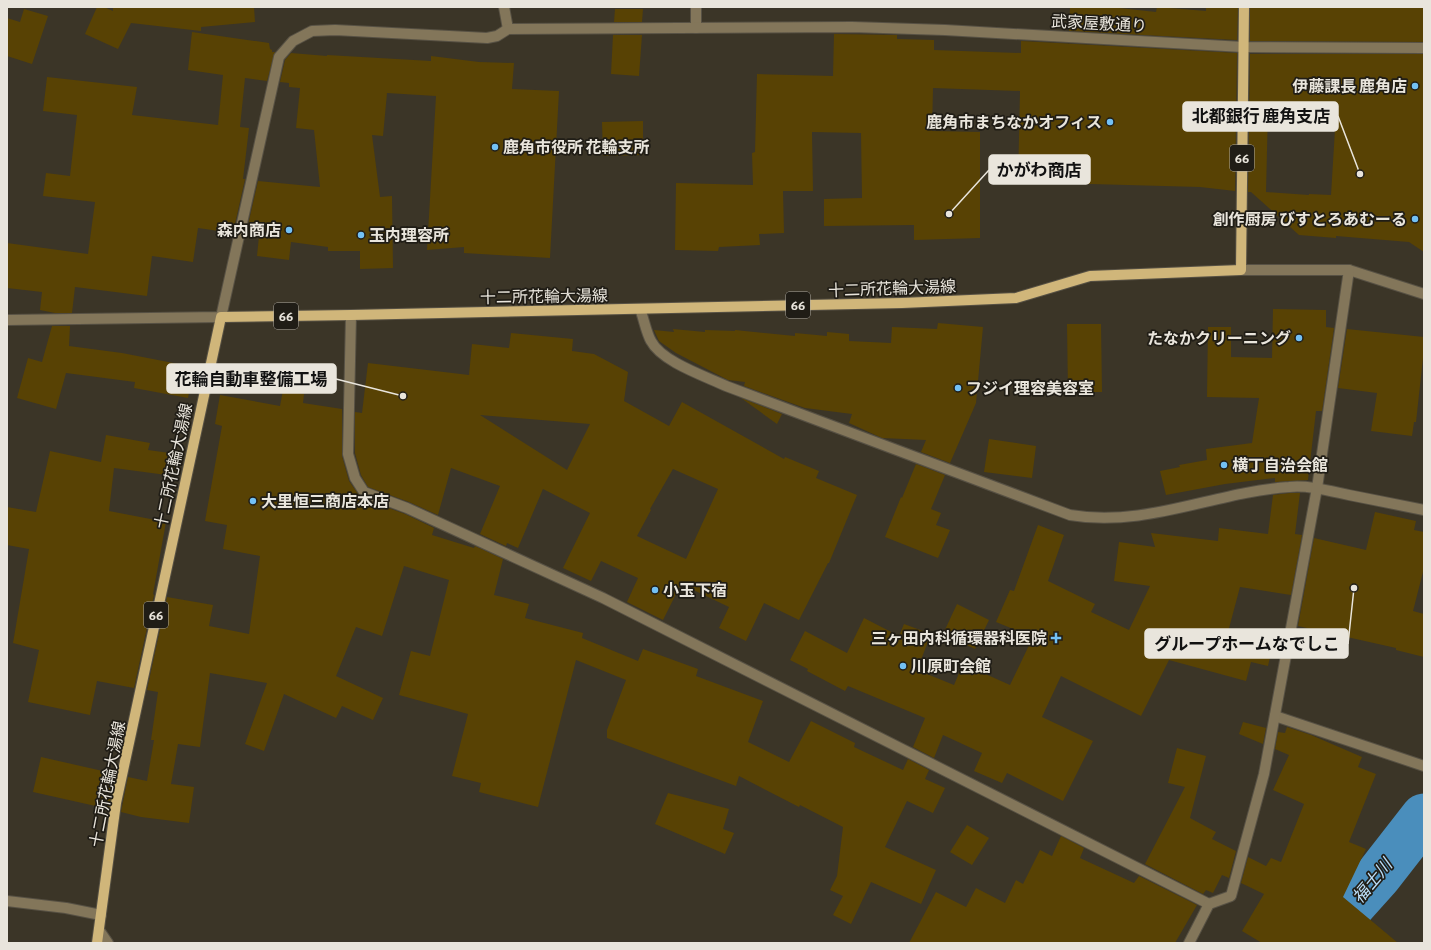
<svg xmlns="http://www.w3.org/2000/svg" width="1431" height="950" font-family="'Alegreya Sans','Noto Sans JP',sans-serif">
	<rect width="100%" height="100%" fill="#3b3527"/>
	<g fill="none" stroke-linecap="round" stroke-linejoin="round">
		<polyline stroke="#4a8ebc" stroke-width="47" points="1318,943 1378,876 1424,817"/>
	</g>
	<g fill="#584204" fill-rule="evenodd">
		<polygon points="97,7 104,7 113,11 113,7 254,7 255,22 201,27 201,31 131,23 118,49 85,34"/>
		<polygon points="1070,7 1110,7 1156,12 1157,7 1206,11 1206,7 1238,7 1237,40 1069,31"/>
		<polygon points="1250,7 1424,7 1424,42 1250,41"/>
		<polygon points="24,9 48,16 32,64 7,56 7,18 20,22"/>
		<polygon points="615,9 643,9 642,22 614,22"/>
		<polygon points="192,32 269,43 270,49 272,50 272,52 275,52 267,81 245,78 240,127 249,128 243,179 245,179 233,233 198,228 193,262 152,256 147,296 75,287 72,313 55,313 40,310 42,292 7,288 7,243 88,254 95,202 43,196 46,173 70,176 77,115 43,111 47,77 137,87 132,115 218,125 223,75 188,70"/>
		<polygon points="834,34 897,35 897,39 934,40 934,50 1021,53 1021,41 1237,53 1235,191 1200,187 1018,182 1020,91 933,88 932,131 980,132 980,238 914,240 914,225 824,226 824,199 862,198 861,133 812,132 813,191 783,191 784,233 759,234 760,245 719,247 718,251 675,250 676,183 753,185 752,153 755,152 757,74 833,76"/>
		<polygon points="613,35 642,35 639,76 611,74"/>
		<polygon points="291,53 327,56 327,55 431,61 431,56 479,62 514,63 512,89 559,91 550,258 464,253 464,247 427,250 436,96 387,93 383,136 372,135 380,197 392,196 393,268 360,269 360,251 328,251 328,247 291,242 289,260 257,256 259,236 246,234 258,181 320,187 314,130 296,128 300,88 289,87 289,83 280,82 285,60"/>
		<path d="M1250 54H1424V252L1409 242 1336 236V238L1299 235 1251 192H1248ZM1268 109 1336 113 1331 195 1309 194V195L1266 192Z"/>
		<polygon points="643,121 643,155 603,156 602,122"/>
		<polygon points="1273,309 1326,310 1326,327 1334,328 1322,411 1316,411 1308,480 1275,482 1275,478 1225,484 1166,495 1160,471 1180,467 1179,465 1207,460 1206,449 1252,443 1259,398 1207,397 1208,327 1231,327 1231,357 1272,358"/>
		<polygon points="938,323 983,327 976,403 950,463 921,452 926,440 882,438 849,423 852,414 805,408 744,386 745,382 728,380 676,353 659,341 654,330 674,332 673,329 705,332 705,330 735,331 735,330 795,336 795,333 827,336 827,332 849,334 849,341 891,343 892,327 937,329"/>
		<polygon points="1067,324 1101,324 1102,392 1068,392"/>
		<polygon points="52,326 70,326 69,346 122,353 194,367 188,398 134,388 135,382 66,373 56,409 17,398 28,358 42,362"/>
		<polygon points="1347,329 1424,337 1424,349 1416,422 1414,422 1412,436 1371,431 1377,393 1338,388"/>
		<path d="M511 333 573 339 572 351 594 354 628 372 624 401 669 426 682 402 784 459 785 457 819 471 816 478 857 495 829 563H828L799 620 764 603 746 641 719 628 729 607 681 584 663 620 627 602 638 578 601 561 591 581 563 568 590 513 543 489 518 548 507 543 506 546 480 534 500 486 451 468 438 515 409 502 368 487 361 475 355 453V412L362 413 368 363 469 375 472 344 509 348ZM480 415 590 424 567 470ZM673 469 718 489 686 559 637 536 651 510 650 509Z"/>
		<polygon points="283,390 304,394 303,403 342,409 342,456 349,481 361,498 405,514 434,528 432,535 474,548 475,546 503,559 494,595 529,604 525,618 583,633 582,638 638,661 643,649 698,669 696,676 763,701 748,742 789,762 811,721 855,743 854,747 903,770 908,759 929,770 925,779 945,788 933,813 907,801 885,847 936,870 921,904 871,882 851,924 833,915 843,896 830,890 837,876 843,827 800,805 799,807 739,776 736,786 607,738 607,730 626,680 576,660 538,807 479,792 481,783 452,776 468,714 399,695 411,651 430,656 449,580 404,566 382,636 356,627 336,676 383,698 373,720 342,706 336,718 284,694 264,751 245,744 267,683 210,673 200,747 178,744 171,784 194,787 189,823 141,817 121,812 128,777 147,781 154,740 151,740 158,692 147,690 167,597 213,605 209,626 249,634 260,556 223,549 227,525 205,521 222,426 215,424 220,395 280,406"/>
		<polygon points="741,398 782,414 777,424"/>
		<polygon points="106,435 150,443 148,450 177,454 174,476 114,468 109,511 166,522 153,594 154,595 134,688 97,681 90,715 28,702 39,650 13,643 29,549 7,545 7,507 36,512 50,451 101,462"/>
		<polygon points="989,439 1036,446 1032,478 984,472"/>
		<polygon points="916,464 945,475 931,509 941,513 936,525 950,530 938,558 885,537 901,497 902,498"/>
		<polygon points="1290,493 1300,493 1295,534 1302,535 1291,595 1240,587 1228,632 1273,644 1268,666 1251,662 1246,681 1169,660 1141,716 1061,676 1042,717 1093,741 1063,801 1007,773 1002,783 974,771 982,753 943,735 934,758 913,747 925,718 848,686 845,691 807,671 808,669 790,660 805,631 847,653 864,618 899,636 904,624 931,634 917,670 954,685 963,664 1010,685 1033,637 996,622 1010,590 1014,591 1038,525 1064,535 1048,581 1095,604 1091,612 1129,630 1150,586 1114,581 1119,542 1155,547 1151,533 1218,541 1219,528 1268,534 1273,495"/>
		<polygon points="1375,512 1416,521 1414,530 1424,532 1424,568 1413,611 1424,614 1424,657 1396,650 1396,648 1298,626 1314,538 1366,550"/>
		<polygon points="957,604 989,620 975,649 943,634"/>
		<polygon points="1243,722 1266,728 1263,744 1239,734"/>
		<polygon points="1287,727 1311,735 1362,757 1358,767 1376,774 1349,842 1366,849 1343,897 1398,943 1262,943 1242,931 1264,894 1241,883 1248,857 1266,866 1271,858 1281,862 1304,804 1273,790 1289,755 1275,749 1278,732 1285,733"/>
		<polygon points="1177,748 1206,756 1190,818 1216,832 1212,839 1236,851 1229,878 1222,875 1213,893 1206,890 1203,894 1145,864 1185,787 1168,783"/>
		<polygon points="41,757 116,774 109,809 33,792"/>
		<polygon points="668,793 729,809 723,829 734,833 725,854 655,824"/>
		<polygon points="967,825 989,838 972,865 950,852"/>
		<polygon points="1061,836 1084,848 1080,858 1134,883 1139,876 1197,905 1175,943 909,943 936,892 966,907 976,888 1005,903 1016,880 1023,884 1040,850 1052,856"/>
	</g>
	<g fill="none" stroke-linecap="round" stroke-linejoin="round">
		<defs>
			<g id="minor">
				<polyline points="504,7 508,29"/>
				<polyline points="696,28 696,7"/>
				<polyline points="508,29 852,27 945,30 1243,47 1424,48"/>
				<polyline points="1349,270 1424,294"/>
				<path d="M640 309C644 319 646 332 651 341 662 362 705 376 726 386L1070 515C1146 528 1215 492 1289 487 1309 485 1330 491 1349 495 1374 500 1399 505 1424 510"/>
				<polyline points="351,315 348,454 355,478 364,492 407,508 603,598 1209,904"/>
				<polyline points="7,320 221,317 279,57 293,41 312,31 335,30 487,38 497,36 508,29"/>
				<polyline points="1275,716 1424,766"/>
				<polyline points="7,901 66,908 101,915"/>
				<polyline points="99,930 108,943"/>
				<polyline points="1189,943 1209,904 1231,896 1264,774 1317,488 1349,270 1241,270"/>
			</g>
			<polyline id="major" points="97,943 116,803 221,317 351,315 902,303 1016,298 1090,276 1241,270 1244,7"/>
		</defs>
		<use href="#minor" stroke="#575144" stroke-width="12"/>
		<use href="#major" stroke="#575144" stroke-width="12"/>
		<use href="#minor" stroke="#83765a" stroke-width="10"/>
		<use href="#major" stroke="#d0b67a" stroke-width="10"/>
	</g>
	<g fill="#73c1f5" stroke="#201d16" stroke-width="1.5">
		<circle cx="1415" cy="86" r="4"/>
		<circle cx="1110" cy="122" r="4"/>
		<circle cx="495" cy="147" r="4"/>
		<circle cx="1415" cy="219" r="4"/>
		<circle cx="289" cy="230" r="4"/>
		<circle cx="361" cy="235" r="4"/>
		<circle cx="1299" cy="338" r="4"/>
		<circle cx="958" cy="388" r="4"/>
		<circle cx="1224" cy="465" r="4"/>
		<circle cx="253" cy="501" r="4"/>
		<circle cx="655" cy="590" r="4"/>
		<path d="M1054 632h4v4h4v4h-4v4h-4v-4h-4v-4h4z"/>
		<circle cx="903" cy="666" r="4"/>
	</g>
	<g text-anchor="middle" stroke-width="3.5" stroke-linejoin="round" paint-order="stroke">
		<g fill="#201d16" stroke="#ada9a1" stroke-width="1">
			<rect x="1230" y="145" width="24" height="26" rx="3"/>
			<rect x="786" y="292" width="24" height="26" rx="3"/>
			<rect x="274" y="303" width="24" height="26" rx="3"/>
			<rect x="144" y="602" width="24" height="26" rx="3"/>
		</g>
		<g font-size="15" font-weight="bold" fill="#e9e5dc">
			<text x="1242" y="163">66</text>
			<text x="798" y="310">66</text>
			<text x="286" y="321">66</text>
			<text x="156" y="620">66</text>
		</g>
		<g font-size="16" fill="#e9e5dc" stroke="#201d16">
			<text transform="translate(1099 23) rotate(3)" y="6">武家屋敷通り</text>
			<text transform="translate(892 288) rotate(-2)" y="6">十二所花輪大湯線</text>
			<text transform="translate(544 296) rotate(-1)" y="6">十二所花輪大湯線</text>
			<text transform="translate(173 466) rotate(-78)" y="6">十二所花輪大湯線</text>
			<text transform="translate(107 784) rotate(-79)" y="6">十二所花輪大湯線</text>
		</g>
		<g font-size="16" font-weight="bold" fill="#e9e5dc" stroke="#201d16" text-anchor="start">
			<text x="1407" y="92" text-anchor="end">伊藤課長 鹿角店</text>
			<text x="1102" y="128" text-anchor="end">鹿角市まちなかオフィス</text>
			<text x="503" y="153">鹿角市役所 花輪支所</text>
			<text x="1407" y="225" text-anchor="end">創作厨房 びすとろあむーる</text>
			<text x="281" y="236" text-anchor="end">森内商店</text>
			<text x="369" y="241">玉内理容所</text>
			<text x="1291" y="344" text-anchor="end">たなかクリーニング</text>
			<text x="966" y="394">フジイ理容美容室</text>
			<text x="1232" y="471">横丁自治会館</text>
			<text x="261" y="507">大里恒三商店本店</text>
			<text x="663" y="596">小玉下宿</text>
			<text x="1047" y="644" text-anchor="end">三ヶ田内科循環器科医院</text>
			<text x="911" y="672">川原町会館</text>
		</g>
		<g font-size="17" font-style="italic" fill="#bde0fa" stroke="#201d16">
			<text transform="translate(1372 881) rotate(-50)" y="6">福士川</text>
		</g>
	</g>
	<path fill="none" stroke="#e9e5dc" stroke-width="1.5" d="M1360 174L1338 116M949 214L989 170M403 396L336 379M1354 588L1348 644"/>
	<g fill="#e9e5dc" stroke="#201d16" stroke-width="1.5">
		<circle cx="1360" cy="174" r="4"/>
		<circle cx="949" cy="214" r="4"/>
		<circle cx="403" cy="396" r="4"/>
		<circle cx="1354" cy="588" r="4"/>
	</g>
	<g fill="#e9e5dc" stroke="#e9e5dc" stroke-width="1.5">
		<rect x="1183" y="102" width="155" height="29" rx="4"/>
		<rect x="989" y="155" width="101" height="29" rx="4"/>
		<rect x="167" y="364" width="169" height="29" rx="4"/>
		<rect x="1145" y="629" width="203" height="29" rx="4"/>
	</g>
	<g font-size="17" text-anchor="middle" font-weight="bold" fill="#111">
		<text x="1261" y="122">北都銀行 鹿角支店</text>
		<text x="1039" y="176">かがわ商店</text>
		<text x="251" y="385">花輪自動車整備工場</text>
		<text x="1247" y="650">グループホームなでしこ</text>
	</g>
	<rect width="1431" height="950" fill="none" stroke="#e9e5dc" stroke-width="16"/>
</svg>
